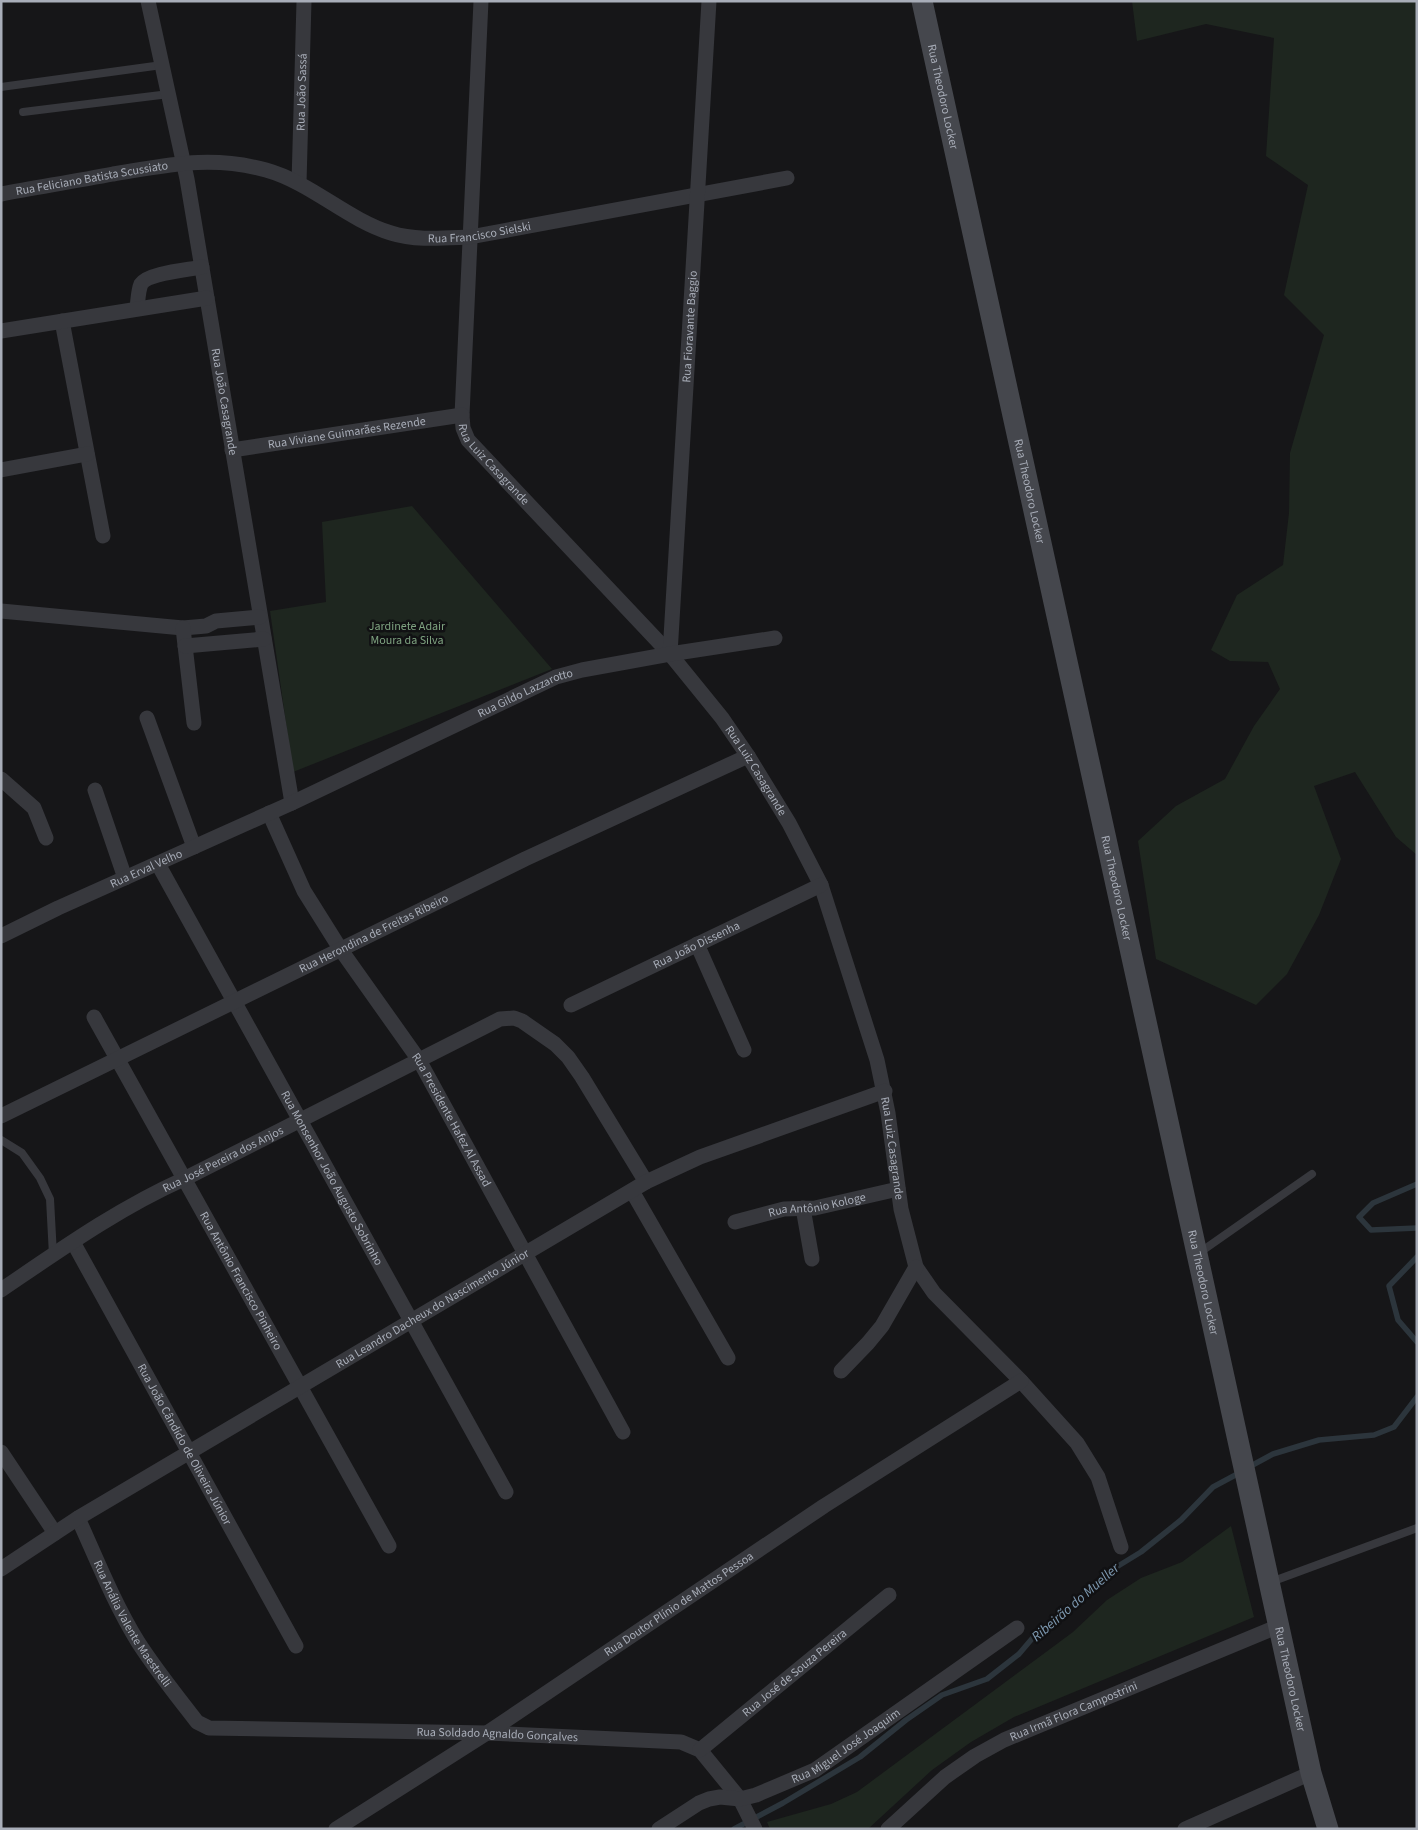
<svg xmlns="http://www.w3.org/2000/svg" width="1418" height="1830" font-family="'Source Sans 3',sans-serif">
	<rect width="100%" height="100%" fill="#161618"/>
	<g fill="#1e261f">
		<polygon points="1132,1 1417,1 1417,855 1396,837 1355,772 1314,786 1341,859 1319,915 1287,974 1256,1005 1156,959 1138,841 1176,806 1225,779 1254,726 1280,689 1268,662 1230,661 1211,650 1237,595 1283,565 1289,513 1290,453 1324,335 1284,295 1308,185 1266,156 1274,38 1206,24 1137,41"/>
		<polygon points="412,506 552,669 293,772 270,611 326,602 322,522"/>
		<polygon points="1231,1526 1254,1617 1014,1717 971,1742 932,1770 868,1829 770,1829 767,1822 831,1804 857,1792 1073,1632 1107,1600 1141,1578 1182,1562"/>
	</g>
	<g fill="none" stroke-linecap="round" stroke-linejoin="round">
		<g stroke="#2c353c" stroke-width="5.5">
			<polyline points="1417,1184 1373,1203 1359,1217 1371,1230 1417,1228"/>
			<polyline points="1417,1257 1389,1286 1398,1320 1417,1342"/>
			<polyline points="1249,1467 1273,1454 1319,1440 1374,1435 1394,1427 1417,1397"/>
			<polyline points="734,1829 783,1803 860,1757 906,1720 942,1695 987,1679 1019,1654 1036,1634 1068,1609 1110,1571 1141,1552 1181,1520 1213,1487 1241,1472"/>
		</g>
		<g stroke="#37383d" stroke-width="8">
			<polyline points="1,87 162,65"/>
			<polyline points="23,112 169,94"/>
			<polyline points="1,1140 22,1153 40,1178 50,1199 53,1255"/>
			<polyline points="1199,1253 1312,1174"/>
			<polyline points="1271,1582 1417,1528"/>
		</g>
		<g stroke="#37383d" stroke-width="15">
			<path id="s1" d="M148 1 187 179 292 803"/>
			<path id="s2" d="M481 1 462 415 463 428 468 440 670 654 722 718 748 756 789 823 821 885 877 1060 888 1113 901 1209 916 1267 934 1293 1021 1381 1077 1443 1098 1477 1121 1547"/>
			<path id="s3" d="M299 183 304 1"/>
			<path id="s4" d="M1 194C39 187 76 181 113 174 169 165 210 155 266 170 312 183 346 219 391 233 416 241 444 238 470 237L787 178"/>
			<path d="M137 308C138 301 138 291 141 284 148 273 188 270 202 267"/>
			<polyline points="62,321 103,536"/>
			<polyline points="1,331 207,298"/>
			<path id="s5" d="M232 450 462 415"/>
			<polyline points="1,470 87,454"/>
			<polyline points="1,611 183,628 206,626 216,621 260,617"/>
			<polyline points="183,628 194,723"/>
			<polyline points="185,646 264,639"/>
			<path id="s6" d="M670 654 709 1"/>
			<polyline points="147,718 194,847"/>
			<polyline points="1,779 34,808 46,838"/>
			<polyline points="95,790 125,878"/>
			<path id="s7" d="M269 813 304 891 341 950 419 1060 623 1432"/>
			<path id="s8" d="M158 864 506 1492"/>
			<path id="s9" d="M1 936 58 908 292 803 556 677 582 670 670 654 775 638"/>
			<polyline points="697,944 744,1050"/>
			<path id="s10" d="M571 1005 821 885"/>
			<path id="s11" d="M94 1017 389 1546"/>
			<path id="s12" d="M1 1116 525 859 748 756"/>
			<polyline points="632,1191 728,1358"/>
			<polyline points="803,1208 812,1259"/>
			<path id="s13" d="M735 1222 784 1209 815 1208 898 1189"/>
			<path id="s14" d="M73 1242 296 1646"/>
			<path id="s15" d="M1 1290C60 1250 119 1208 184 1179L500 1019 514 1018 522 1021 555 1044 568 1057 582 1077 646 1182"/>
			<polyline points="841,1371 868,1343 882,1326 916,1267"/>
			<polyline points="1,1452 55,1533"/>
			<path id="s16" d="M78 1518C97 1560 114 1603 138 1642 156 1670 177 1696 197 1722L209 1728 487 1733 681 1742 700 1750 740 1799 755 1829"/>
			<path id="s17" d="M1 1569 78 1518 646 1182 700 1157 885 1091"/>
			<path id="s18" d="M700 1750 889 1595"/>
			<path id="s19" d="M336 1829 487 1733 824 1506 1021 1381"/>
			<path id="s20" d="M659 1829 699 1803 709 1799 720 1797 740 1799 756 1795 815 1770 1017 1628"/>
			<path id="s21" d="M888 1829 945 1777 975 1756 1004 1740 1279 1626"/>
			<polyline points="1185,1829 1311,1773"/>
		</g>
		<path stroke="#45474d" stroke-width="21" id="s22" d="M922 1 1311 1773 1328 1829"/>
	</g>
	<g text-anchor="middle" stroke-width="5" stroke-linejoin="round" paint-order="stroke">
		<g font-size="12" fill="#a8adb8" stroke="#111113">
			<text dy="4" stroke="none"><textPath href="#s3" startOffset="91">Rua João Sassá</textPath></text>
			<text dy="4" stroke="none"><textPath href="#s22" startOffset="98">Rua Theodoro Locker</textPath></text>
			<text dy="4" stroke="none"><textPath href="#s4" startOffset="92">Rua Feliciano Batista Scussiato</textPath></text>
			<text dy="4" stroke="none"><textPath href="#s4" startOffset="498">Rua Francisco Sielski</textPath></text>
			<text dy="4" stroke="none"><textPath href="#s6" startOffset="328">Rua Fioravante Baggio</textPath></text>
			<text dy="4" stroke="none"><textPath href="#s1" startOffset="408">Rua João Casagrande</textPath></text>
			<text dy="4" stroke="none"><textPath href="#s5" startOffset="116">Rua Viviane Guimarães Rezende</textPath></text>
			<text dy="4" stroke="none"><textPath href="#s2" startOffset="475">Rua Luiz Casagrande</textPath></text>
			<text dy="4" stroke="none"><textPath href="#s22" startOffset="502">Rua Theodoro Locker</textPath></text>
			<text dy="4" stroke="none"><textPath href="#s9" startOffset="578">Rua Gildo Lazzarotto</textPath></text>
			<text dy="4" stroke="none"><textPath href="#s2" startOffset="880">Rua Luiz Casagrande</textPath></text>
			<text dy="4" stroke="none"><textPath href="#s9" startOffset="160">Rua Erval Velho</textPath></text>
			<text dy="4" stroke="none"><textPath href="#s22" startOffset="908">Rua Theodoro Locker</textPath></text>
			<text dy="4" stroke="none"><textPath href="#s12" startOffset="415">Rua Herondina de Freitas Ribeiro</textPath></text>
			<text dy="4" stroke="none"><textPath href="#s10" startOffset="139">Rua João Dissenha</textPath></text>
			<text dy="4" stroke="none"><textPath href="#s7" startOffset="358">Rua Presidente Hafez Al Assad</textPath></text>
			<text dy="4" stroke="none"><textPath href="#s2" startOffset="1285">Rua Luiz Casagrande</textPath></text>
			<text dy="4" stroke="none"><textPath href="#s15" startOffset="258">Rua José Pereira dos Anjos</textPath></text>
			<text dy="4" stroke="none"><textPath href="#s8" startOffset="359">Rua Monsenhor João Augusto Sobrinho</textPath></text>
			<text dy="4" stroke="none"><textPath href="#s13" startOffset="84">Rua Antônio Kologe</textPath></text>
			<text dy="4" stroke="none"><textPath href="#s11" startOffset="302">Rua Antônio Francisco Pinheiro</textPath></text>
			<text dy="4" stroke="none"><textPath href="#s22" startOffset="1312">Rua Theodoro Locker</textPath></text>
			<text dy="4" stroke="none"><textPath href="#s17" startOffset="504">Rua Leandro Dacheux do Nascimento Júnior</textPath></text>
			<text dy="4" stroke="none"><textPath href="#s14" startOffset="231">Rua João Cândido de Oliveira Júnior</textPath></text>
			<text dy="4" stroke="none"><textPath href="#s19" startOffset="410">Rua Doutor Plínio de Mattos Pessoa</textPath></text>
			<text dy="4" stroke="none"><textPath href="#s16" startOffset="119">Rua Anália Valente Maestrelli</textPath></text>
			<text dy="4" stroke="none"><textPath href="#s18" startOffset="122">Rua José de Souza Pereira</textPath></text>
			<text dy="4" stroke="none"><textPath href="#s22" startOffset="1718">Rua Theodoro Locker</textPath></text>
			<text dy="4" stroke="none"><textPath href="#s21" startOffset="222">Rua Irmã Flora Campostrini</textPath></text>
			<text dy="4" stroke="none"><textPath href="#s16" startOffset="539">Rua Soldado Agnaldo Gonçalves</textPath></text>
			<text dy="4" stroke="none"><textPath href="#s20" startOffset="209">Rua Miguel José Joaquim</textPath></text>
		</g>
		<g font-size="12" fill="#7fa381" stroke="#111113">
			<text x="407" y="630">Jardinete Adair<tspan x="407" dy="14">Moura da Silva</tspan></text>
		</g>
		<g font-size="14" font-style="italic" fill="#7f9bb3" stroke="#111113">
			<text transform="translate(1075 1602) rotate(-41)" y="5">Ribeirão do Mueller</text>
		</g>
	</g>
	<rect width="1418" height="1830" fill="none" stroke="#a8adb8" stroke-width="5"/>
</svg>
